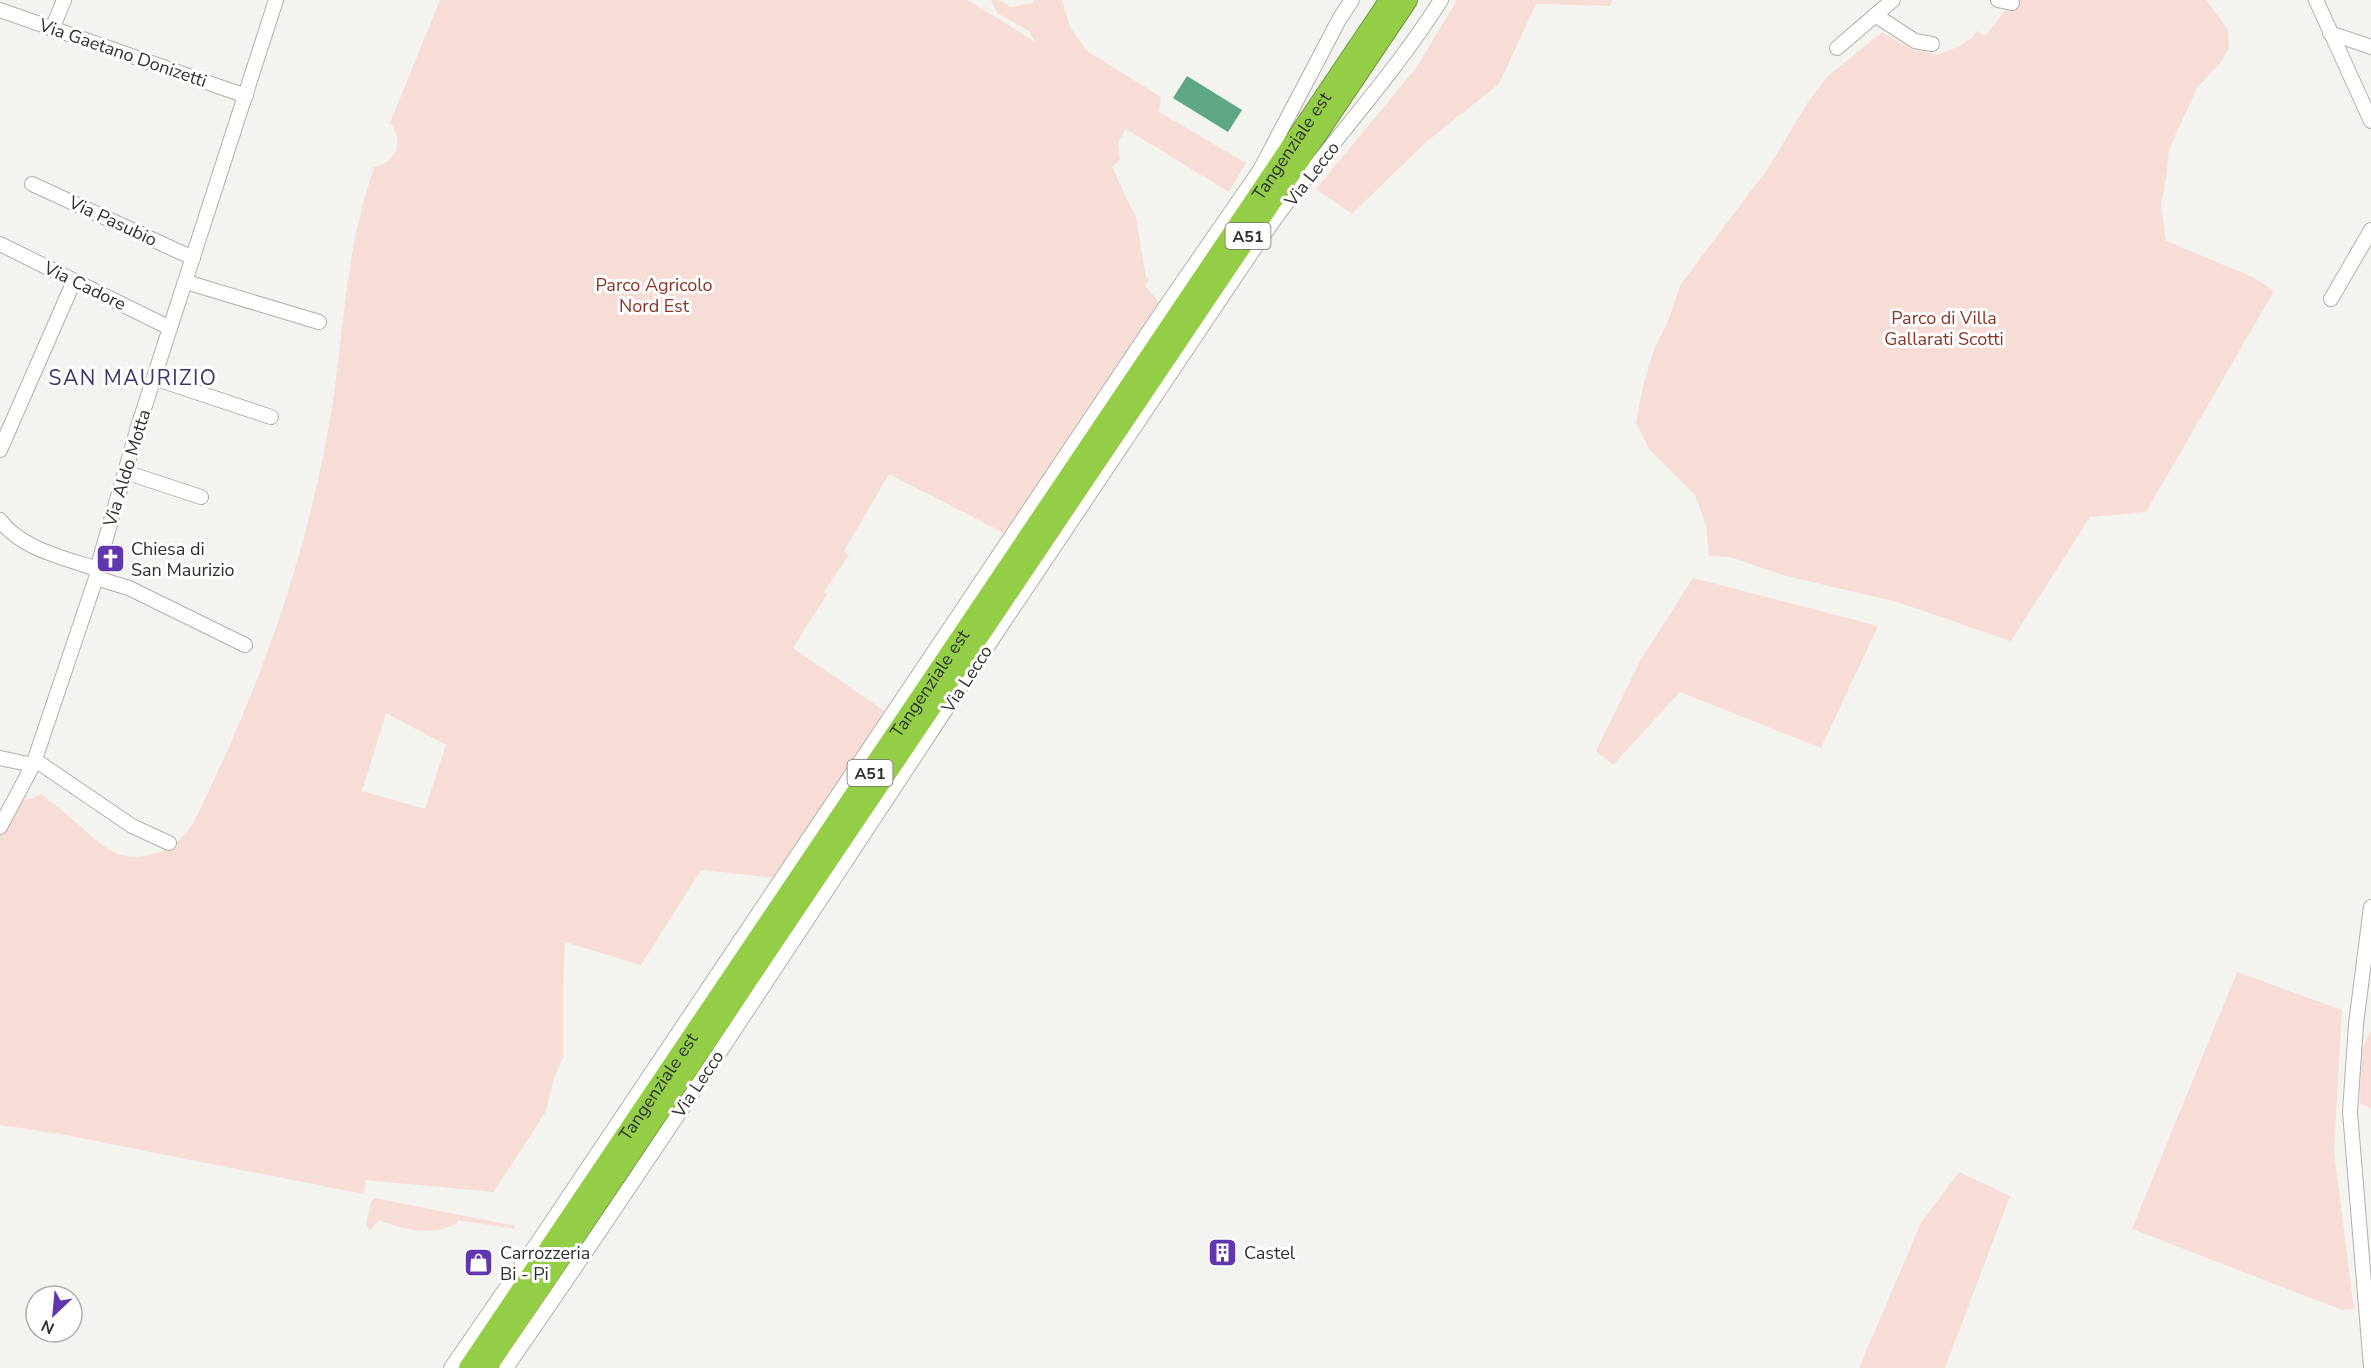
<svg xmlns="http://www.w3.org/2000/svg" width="2371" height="1368" font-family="'Nunito Sans',sans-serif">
	<rect width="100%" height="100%" fill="#f3f3ef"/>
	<g fill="#f8ddd7" fill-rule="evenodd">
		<path d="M440 0H968L1035 42 1029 31 997 13 991 0H998L1011 7 1033 3 1034 0H1062L1070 27 1087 51 1161 97 1159 112 1246 163 1229 192 1126 129 1118 142 1120 160 1112 167 1136 218 1146 278H1149L1145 286 1161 304 1006 534 889 474 844 551 849 555 824 592 827 594 793 648 886 712 775 878 701 870 641 965 565 942 563 991V1057L553 1081 546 1111 494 1192 366 1180 363 1194 61 1134 0 1125V819L21 800 33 798 41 794C53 803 65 813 77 823 99 843 116 863 149 855 169 851 180 841 192 825 256 699 304 565 329 426 339 369 342 312 352 255 357 225 365 196 374 167 397 162 405 141 390 123ZM386 713 446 745 425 809 362 791Z"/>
		<polygon points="1457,0 1612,0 1611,6 1536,4 1499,84 1426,142 1352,214 1316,189 1416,68"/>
		<polygon points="2014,0 2206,0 2228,30 2229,48 2222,61 2197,88 2169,149 2167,173 2161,205 2166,241 2253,277 2274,291 2146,512 2090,517 2011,641 1897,602 1782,575 1730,557 1709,556 1706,525 1695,495 1649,449 1636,422 1643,386 1654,349 1668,321 1681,284 1769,167 1808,102 1827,77 1882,32 1911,49 1937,55 1960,46 1972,38 1977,31 1985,36"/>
		<polygon points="1693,578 1878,626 1821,748 1680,692 1613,765 1596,751 1640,661"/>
		<polygon points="2237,972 2342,1010 2334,1152 2354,1309 2342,1310 2132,1229"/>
		<polygon points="2371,1031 2371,1108 2360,1103 2361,1051"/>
		<polygon points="1959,1172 2010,1196 1945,1368 1859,1368 1921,1223"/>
		<path d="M375 1198 515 1226V1229L458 1220 456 1224C450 1226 444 1229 438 1230 418 1233 397 1227 379 1220L370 1231 366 1225 371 1202Z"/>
	</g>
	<polygon fill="#5ea785" points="1187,76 1242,110 1228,132 1173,98"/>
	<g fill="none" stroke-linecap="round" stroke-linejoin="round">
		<defs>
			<g id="minor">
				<polyline points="1998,0 2012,3"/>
				<polyline points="2316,0 2371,121"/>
				<polyline points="0,10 246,96"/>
				<polyline points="1875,15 1915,41 1932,44"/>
				<polyline points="52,29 64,0"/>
				<polyline points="2330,33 2371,47"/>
				<polyline points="1837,48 1893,0"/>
				<polyline points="32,184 193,258"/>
				<polyline points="0,244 170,328"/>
				<polyline points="186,282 319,322"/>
				<polyline points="2331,299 2371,230"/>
				<polyline points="154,378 271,417"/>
				<polyline points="0,450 74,281"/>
				<polyline points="125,472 201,497"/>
				<path d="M0 520C21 549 65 558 97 569"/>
				<polyline points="96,578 129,588 245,645"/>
				<polyline points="0,758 33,765"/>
				<polyline points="35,760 132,826 169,843"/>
				<polyline points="0,827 33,765 96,578 97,569 138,427 276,0"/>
				<polyline points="2371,907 2356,1024 2350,1112 2371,1367"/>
				<polyline points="451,1368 542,1236 1170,300 1260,170 1340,18 1352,0"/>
				<path d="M506 1368C677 1121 840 869 1005 620 1088 495 1173 371 1256 246 1313 161 1386 87 1441 0"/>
			</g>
			<g id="highway">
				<path id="s1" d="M469 1368 1390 0"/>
				<polyline points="486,1368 1407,0"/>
			</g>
		</defs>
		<use href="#minor" stroke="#b1b0ad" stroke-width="16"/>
		<use href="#highway" stroke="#71973f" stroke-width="22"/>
		<use href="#minor" stroke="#fff" stroke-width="14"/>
		<use href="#highway" stroke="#94ce47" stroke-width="20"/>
	</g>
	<defs>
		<symbol id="church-square" viewBox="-11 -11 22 22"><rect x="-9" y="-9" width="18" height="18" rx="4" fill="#6037af" stroke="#fff"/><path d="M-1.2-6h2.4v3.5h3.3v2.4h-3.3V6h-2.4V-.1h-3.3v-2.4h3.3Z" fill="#fff"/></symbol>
		<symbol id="building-square" viewBox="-11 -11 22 22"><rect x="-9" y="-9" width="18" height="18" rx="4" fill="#6037af" stroke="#fff"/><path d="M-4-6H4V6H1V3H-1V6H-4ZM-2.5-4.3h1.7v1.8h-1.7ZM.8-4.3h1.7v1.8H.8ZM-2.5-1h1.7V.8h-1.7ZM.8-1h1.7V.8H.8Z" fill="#fff"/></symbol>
		<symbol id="shop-square" viewBox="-11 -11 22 22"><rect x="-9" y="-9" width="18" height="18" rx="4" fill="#6037af" stroke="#fff"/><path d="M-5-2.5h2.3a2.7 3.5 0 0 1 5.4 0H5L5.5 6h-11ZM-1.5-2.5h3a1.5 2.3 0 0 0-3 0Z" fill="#fff"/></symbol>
	</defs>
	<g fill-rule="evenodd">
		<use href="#church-square" x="94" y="542" width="33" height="33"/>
		<use href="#building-square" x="1206" y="1236" width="33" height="33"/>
		<use href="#shop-square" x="462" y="1246" width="33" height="33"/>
	</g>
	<g text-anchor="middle" stroke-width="6" stroke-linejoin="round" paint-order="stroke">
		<g fill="#fff" stroke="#6e6e6d" stroke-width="1.5">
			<rect x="1225.5" y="223" width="45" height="26" rx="4.5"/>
			<rect x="847.5" y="760" width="45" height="26" rx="4.5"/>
		</g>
		<g font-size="16" font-weight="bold" fill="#30302f">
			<text x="1248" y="242">A51</text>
			<text x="870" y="779">A51</text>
		</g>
		<g font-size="18" fill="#30302f" stroke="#fff">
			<text transform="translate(123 53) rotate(19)" y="6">Via Gaetano Donizetti</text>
			<text dy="6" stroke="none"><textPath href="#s1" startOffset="1473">Tangenziale est</textPath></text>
			<text transform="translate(1312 174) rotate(-52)" y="6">Via Lecco</text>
			<text transform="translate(113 221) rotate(25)" y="6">Via Pasubio</text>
			<text transform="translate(85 286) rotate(26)" y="6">Via Cadore</text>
			<text transform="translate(127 468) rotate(-73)" y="6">Via Aldo Motta</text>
			<text transform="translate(967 679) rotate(-57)" y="6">Via Lecco</text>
			<text dy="6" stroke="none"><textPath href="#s1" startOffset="825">Tangenziale est</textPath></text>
			<text transform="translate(698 1084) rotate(-56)" y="6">Via Lecco</text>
			<text dy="6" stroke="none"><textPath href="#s1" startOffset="339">Tangenziale est</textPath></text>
		</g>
		<g font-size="18" fill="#8a3426" stroke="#fff">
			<text x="654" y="291">Parco Agricolo<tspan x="654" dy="21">Nord Est</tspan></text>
			<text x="1944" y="324">Parco di Villa<tspan x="1944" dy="21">Gallarati Scotti</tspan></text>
		</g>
		<g font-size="18" fill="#30302f" stroke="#fff" text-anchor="start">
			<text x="131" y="555">Chiesa di<tspan x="131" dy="21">San Maurizio</tspan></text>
			<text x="500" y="1259">Carrozzeria<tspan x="500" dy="21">Bi - Pi</tspan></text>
			<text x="1244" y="1259">Castel</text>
		</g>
		<g font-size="21" letter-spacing="1.5" fill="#43326e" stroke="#fff">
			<text x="133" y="385">SAN MAURIZIO</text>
		</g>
	</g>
	<g transform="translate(54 1314) rotate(206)"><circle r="28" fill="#ffffff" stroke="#acacac" stroke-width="1.5"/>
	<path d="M0-4.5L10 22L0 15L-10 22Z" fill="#6037af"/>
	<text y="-9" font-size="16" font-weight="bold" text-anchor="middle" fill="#30302f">N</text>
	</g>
</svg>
